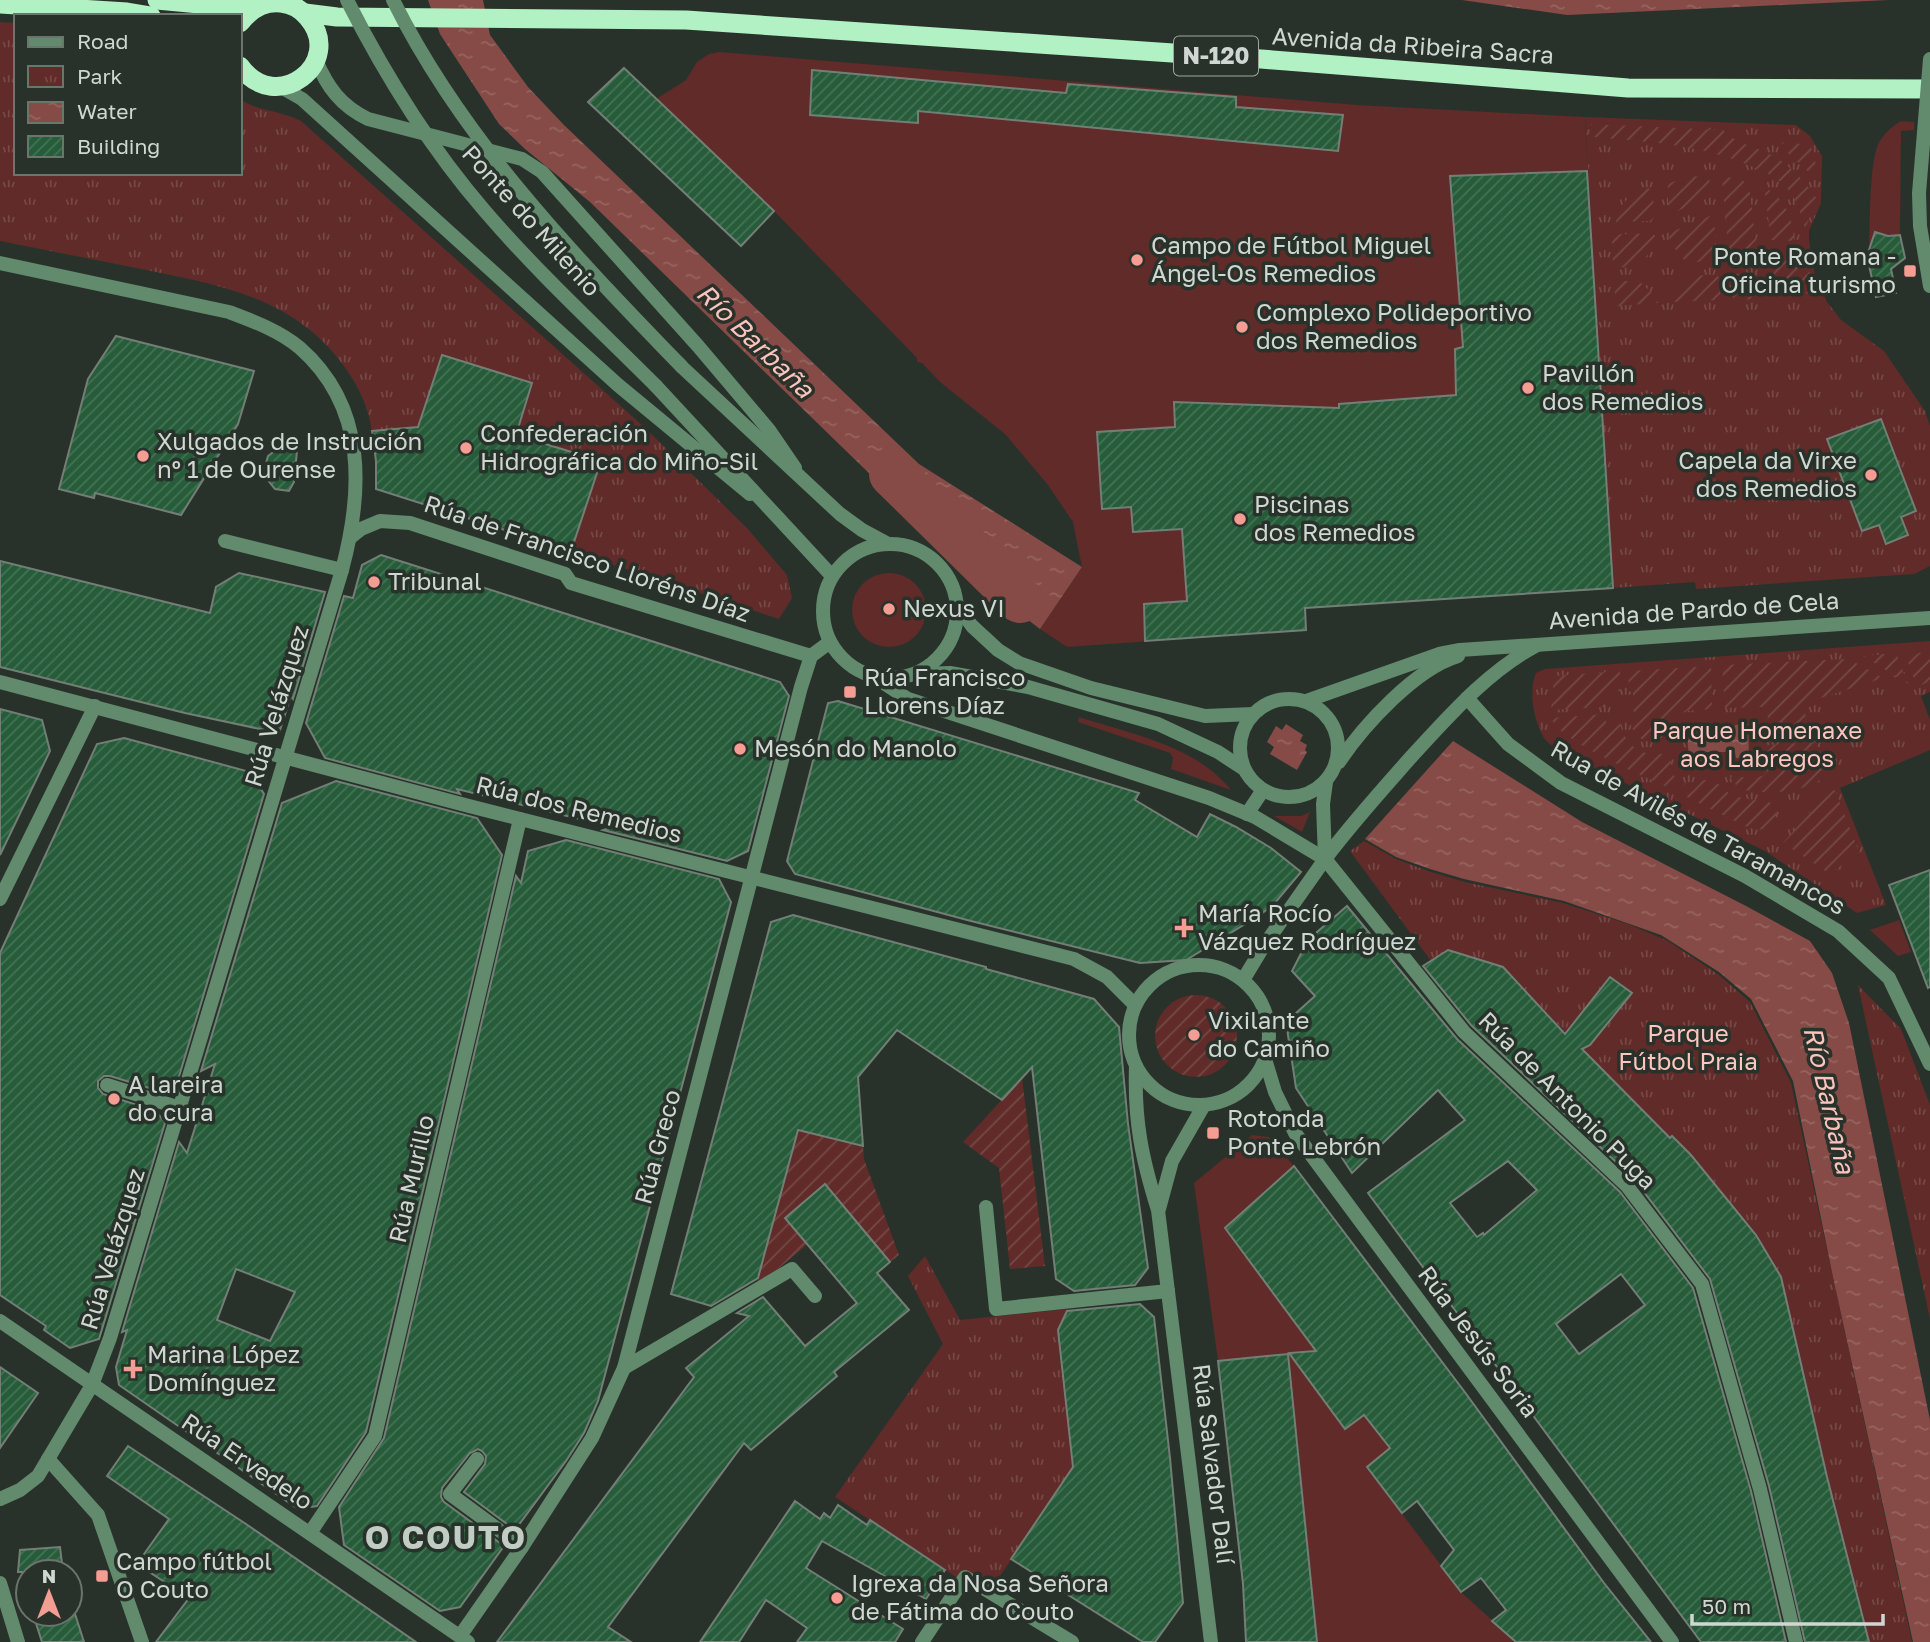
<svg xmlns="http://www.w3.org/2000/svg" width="1930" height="1642" font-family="'Golos Text',sans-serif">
	<defs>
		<pattern id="park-tufts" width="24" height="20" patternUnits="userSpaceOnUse" patternTransform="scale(1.75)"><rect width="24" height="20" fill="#602b28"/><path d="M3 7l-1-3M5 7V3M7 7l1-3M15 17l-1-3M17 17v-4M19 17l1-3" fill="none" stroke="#764946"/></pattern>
		<pattern id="garden-furrows" width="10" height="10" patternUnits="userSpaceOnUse" patternTransform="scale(1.75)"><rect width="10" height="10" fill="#602b28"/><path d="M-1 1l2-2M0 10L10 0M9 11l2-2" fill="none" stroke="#764946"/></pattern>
		<pattern id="water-ripples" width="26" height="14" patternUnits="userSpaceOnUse" patternTransform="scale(1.75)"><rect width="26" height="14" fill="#864b46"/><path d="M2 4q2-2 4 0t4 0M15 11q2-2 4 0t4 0" fill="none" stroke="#966460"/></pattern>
		<pattern id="building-hatch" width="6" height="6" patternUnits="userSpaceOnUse" patternTransform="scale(1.75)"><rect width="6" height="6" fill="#265c39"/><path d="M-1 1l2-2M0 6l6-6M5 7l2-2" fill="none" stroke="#447355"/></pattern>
	</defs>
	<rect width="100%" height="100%" fill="#28322a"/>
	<g fill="#602b28">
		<polygon points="719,52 1357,105 1585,117 1613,588 1305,608 1306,630 1067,647 1040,629 1082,567 1073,522 1048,485 1005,434 940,382 922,363 917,362 917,358 774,211 656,99 686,80 697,62 709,54"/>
		<path d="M1901 121 1914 122V130L1901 131 1900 235 1888 236 1869 251C1870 226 1869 165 1878 145 1883 134 1891 127 1901 121Z"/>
		<circle cx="889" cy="610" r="37"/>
		<path d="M1079 717C1131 734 1195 745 1231 790L1171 769 1173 758 1170 753 1078 722Z"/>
		<polygon points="1310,812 1302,832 1274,816 1301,816"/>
		<polygon points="1899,920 1911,952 1898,956 1870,930"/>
		<polygon points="1252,1135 1269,1137 1294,1166 1225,1228 1322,1358 1303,1373 1345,1429 1437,1357 1390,1448 1367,1467 1461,1592 1516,1642 1317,1642 1287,1354 1218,1361 1194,1183"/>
	</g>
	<g fill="url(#park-tufts)">
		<path d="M0 22 16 23V173H240V99C256 111 280 110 301 121L643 426 747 528 787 575 792 598 779 619 571 551 601 461 516 435 532 383 441 355 418 427 372 431C367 401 355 379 336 356 285 294 209 283 136 268 91 259 45 250 0 241Z"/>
		<polygon points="1585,117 1796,125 1810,136 1822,156 1821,203 1809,231 1809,241 1815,275 1827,302 1841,320 1884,351 1925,411 1930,426 1930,566 1914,574 1696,589 1695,582 1613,588"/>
		<path d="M1930 641V692L1921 696 1930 720V750L1840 788 1886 905 1857 913 1765 851 1561 752C1555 748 1549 744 1544 738 1534 722 1528 691 1536 673L1545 669Z"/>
		<polygon points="1364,841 1396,859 1428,871 1465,882 1563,903 1628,924 1668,941 1719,975 1750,1002 1791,1083 1912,1642 1869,1642 1827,1477 1786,1301 1754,1233 1690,1155 1672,1137 1662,1143 1621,1089 1502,967 1448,950 1431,961 1350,851"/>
		<polygon points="1858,985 1901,1029 1930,1105 1930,1319"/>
		<polygon points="925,1256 960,1320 1068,1309 1058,1330 1073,1467 986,1597 835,1497 943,1344 908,1276"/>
	</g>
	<g fill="url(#garden-furrows)">
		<path d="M1591 124 1723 130C1735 143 1752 146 1768 153 1787 162 1806 182 1817 199L1805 229C1801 213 1796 197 1784 185 1772 174 1756 168 1741 162 1692 144 1643 141 1592 137Z"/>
		<polygon points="1784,142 1810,145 1815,157 1816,176 1813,176 1782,148 1782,143"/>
		<polygon points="1687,176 1709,177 1711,195 1671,214 1668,209 1668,184"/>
		<polygon points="1727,177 1742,180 1749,185 1757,252 1755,259 1731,260 1729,258 1722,180"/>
		<path d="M1648 188 1653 191 1654 217 1652 221 1616 222C1618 204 1631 193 1648 188Z"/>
		<path d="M1769 190C1785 198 1794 224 1794 241L1771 240 1765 193Z"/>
		<polygon points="1710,216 1714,218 1717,260 1687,263 1670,243 1669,233"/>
		<polygon points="1651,233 1655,235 1654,246 1639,266 1613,268 1612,235"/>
		<path d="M1791 250C1804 256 1817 280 1812 294L1775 290 1772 252Z"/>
		<polygon points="1735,274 1756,273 1761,275 1763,300 1733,299 1731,277"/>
		<polygon points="1718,275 1721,300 1675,302 1675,295 1688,276"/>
		<polygon points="1615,281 1639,281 1656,297 1658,303 1615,306"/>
		<polygon points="1896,653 1908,684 1863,656"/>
		<polygon points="1930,653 1930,681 1917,687 1905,654"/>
		<polygon points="1849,659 1883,678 1802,704 1811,732 1769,734 1767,709 1761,707 1725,708 1722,665"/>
		<path d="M1711 666 1712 709 1672 712 1669 742C1651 745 1635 741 1630 722L1634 721 1633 693 1629 691 1628 671Z"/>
		<polygon points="1620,671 1620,691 1605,692 1605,707 1551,710 1554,676"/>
		<path d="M1605 714 1606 723 1620 722C1622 736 1632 750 1646 753 1654 755 1663 753 1670 755L1672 772 1676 779 1671 789C1645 776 1561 743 1551 718Z"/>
		<path d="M1815 742 1826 762 1828 773C1810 794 1764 795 1739 789L1730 777C1765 777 1770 784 1768 745Z"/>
		<path d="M1705 780H1714L1732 796 1772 803 1777 811C1772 846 1737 822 1719 813 1706 807 1693 800 1679 793L1685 783Z"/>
		<polygon points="1835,790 1859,852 1830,874 1783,843 1827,793"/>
		<circle cx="1196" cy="1036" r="41"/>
		<polygon points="1022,1078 1045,1266 1010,1269 999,1168 963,1142"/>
		<polygon points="798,1130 863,1146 864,1159 899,1255 890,1262 825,1185 808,1244 756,1287"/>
	</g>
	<g fill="url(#water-ripples)">
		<polygon points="428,0 483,0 490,35 528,87 564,125 919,464 1082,567 1040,629 978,582 974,569 975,556 935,517 912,515 590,202 525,149 499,124 440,34"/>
		<polygon points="1462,0 1888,0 1567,15"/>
		<polygon points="1286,724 1303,735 1300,741 1307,745 1305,750 1307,752 1297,770 1270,754 1274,747 1267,742 1276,726 1282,730"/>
		<polygon points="1748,724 1749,758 1736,758 1735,752 1704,752 1702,761 1689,761 1687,729 1701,727 1703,734 1734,733 1735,725"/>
		<polygon points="1453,741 1582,822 1746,906 1810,941 1832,973 1849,1023 1930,1420 1930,1642 1913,1642 1833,1277 1793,1081 1751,999 1719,972 1661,935 1564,901 1464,879 1430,869 1396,857 1365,839"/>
	</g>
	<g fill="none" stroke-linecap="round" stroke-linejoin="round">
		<polyline stroke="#864b46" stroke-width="46" points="892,474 1020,600"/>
	</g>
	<g fill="url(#building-hatch)" stroke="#737f76" stroke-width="2" fill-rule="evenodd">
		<polygon points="624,68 774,211 741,246 588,102"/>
		<polygon points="812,70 1066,93 1068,84 1236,97 1236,107 1343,115 1338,151 918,111 918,123 810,115"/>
		<polygon points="1587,171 1613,588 1305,608 1306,630 1145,641 1144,604 1187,601 1182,529 1133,532 1131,507 1102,509 1097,432 1175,427 1174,402 1339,408 1339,404 1456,395 1455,349 1463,347 1450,176"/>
		<polygon points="1875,232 1888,236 1900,235 1905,258 1891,269 1896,293 1876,297 1867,256"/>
		<polygon points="116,336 254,371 238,424 181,515 95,493 94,498 59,489 88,379"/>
		<polygon points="442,355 532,383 516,435 601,461 571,551 376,489 376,461 372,431 418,427"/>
		<polygon points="1881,419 1916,511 1901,517 1908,535 1886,544 1879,525 1862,531 1827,439"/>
		<polygon points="280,447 297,451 294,482 289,491 275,489 263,474 268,456"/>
		<polygon points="381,555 780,682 789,696 748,851 727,861 603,830 612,827 457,789 460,794 325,758 306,723 344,596 353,598 362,565"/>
		<polygon points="0,561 210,613 216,587 239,573 325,592 293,699 291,696 279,733 185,713 0,667"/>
		<polygon points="838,701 1139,793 1135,800 1197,837 1210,814 1236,827 1271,848 1301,872 1274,904 1260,915 1186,960 1140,963 971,921 795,874 787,861 828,703"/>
		<polygon points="0,709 42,720 50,751 0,855"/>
		<polygon points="124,738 250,772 264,794 177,1083 159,1091 110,1076 104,1076 98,1081 98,1088 103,1094 156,1111 165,1123 99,1339 70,1348 44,1330 46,1326 0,1295 0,953 97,744"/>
		<path d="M336 781 477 818 502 855 366 1432 317 1506 298 1509 119 1385 116 1367 127 1330 122 1332 179 1142 187 1153 215 1064 201 1071 282 803ZM236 1269 295 1292 270 1341 217 1320Z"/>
		<polygon points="566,840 719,879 731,902 598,1401 584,1433 566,1461 515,1530 464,1492 485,1464 486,1456 482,1451 478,1449 470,1453 442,1488 441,1497 444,1502 504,1546 460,1607 440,1611 344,1545 339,1507 384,1438 516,876 521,883 528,851"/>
		<polygon points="1930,870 1930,987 1928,988 1889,885"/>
		<path d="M1347 906 1457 1039 1620 1192 1693 1288 1751 1491 1786 1642H1701L1368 1193 1465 1120 1438 1090 1352 1173 1296 1088 1286 1022 1315 996 1292 971 1308 940ZM1508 1161 1537 1190 1484 1235 1483 1233 1477 1237 1450 1203ZM1621 1274 1645 1305 1579 1354 1556 1324Z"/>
		<polygon points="793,915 986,967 986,969 1094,999 1119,1027 1128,1124 1148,1268 1135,1285 1074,1291 1056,1279 1032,1067 1002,1100 897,1030 858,1077 863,1146 798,1130 758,1278 711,1306 671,1294 771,922"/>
		<polygon points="1448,950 1503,967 1565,1034 1610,977 1632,993 1590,1045 1582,1049 1670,1138 1672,1136 1691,1155 1756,1235 1781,1277 1827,1477 1869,1642 1805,1642 1769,1486 1710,1279 1634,1179 1471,1025 1423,966"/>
		<polygon points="1294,1166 1464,1391 1604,1583 1651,1642 1516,1642 1492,1621 1506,1610 1481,1578 1461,1592 1441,1566 1454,1550 1417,1501 1402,1513 1367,1467 1390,1448 1364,1415 1345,1429 1289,1353 1316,1351 1225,1228"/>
		<polygon points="825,1184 890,1262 877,1273 909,1310 834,1372 837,1376 751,1450 744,1443 608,1627 631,1642 497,1642 694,1377 686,1368 749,1316 737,1313 763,1297 805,1346 857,1303 785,1218"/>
		<polygon points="1140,1304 1154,1317 1170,1458 1183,1603 1155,1642 1143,1642 1011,1559 1073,1467 1058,1330 1067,1311"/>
		<polygon points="1288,1354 1317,1642 1246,1642 1243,1584 1218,1361"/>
		<polygon points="0,1367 38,1393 0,1448"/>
		<polygon points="128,1446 246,1524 416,1642 156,1642 189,1598 137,1564 169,1519 107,1476"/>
		<polygon points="795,1501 820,1519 824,1513 830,1518 838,1505 867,1525 870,1520 945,1570 926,1599 822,1541 806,1568 903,1629 895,1642 797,1642 807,1628 766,1600 739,1642 700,1642"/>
		<polygon points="60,1547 63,1572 18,1572 20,1550"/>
		<polygon points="33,1614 75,1614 84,1642 42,1642"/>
	</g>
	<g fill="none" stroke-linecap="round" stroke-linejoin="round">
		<g stroke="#628a6d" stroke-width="14">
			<polyline points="107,1085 180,1108"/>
			<polyline points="477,1459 450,1494 522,1547"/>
		</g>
		<polyline stroke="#628a6d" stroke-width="14" points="225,541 342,570"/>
		<g stroke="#628a6d" stroke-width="14">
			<path d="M316 60C327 87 341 106 368 119L522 159 542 172 698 346 769 430 795 468"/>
			<polyline points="281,87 302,99 618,385 750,494"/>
			<path d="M0 263 229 312C253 321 280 331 300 348 367 407 363 491 342 570L110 1338 92 1385 38 1476 20 1490 0 1499"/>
			<polyline points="351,537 361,529 380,521 410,523 565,574 571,583 811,656"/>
			<polyline points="876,678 908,699 1209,798 1255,817 1325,859 1464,1032 1627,1186 1702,1284 1760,1489 1796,1642"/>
			<polyline points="0,682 469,806 1074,959 1107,977 1135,1005"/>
			<polyline points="1467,698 1508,744 1561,783 1745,876 1838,931 1889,978 1930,1064"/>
			<polyline points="1247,814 1263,790"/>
			<path d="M1325 859C1352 823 1382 790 1412 756 1450 715 1487 672 1537 645"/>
			<polyline points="0,899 95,706"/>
			<circle cx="1199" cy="1035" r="70"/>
			<polyline points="1243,980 1263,947 1325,859 1323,804 1326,782"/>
			<polyline points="1265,1059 1275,1092 1295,1133 1672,1642"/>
			<path d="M1136 1066C1134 1121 1142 1159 1158 1210L1211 1642"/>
			<polyline points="986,1207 996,1309 1168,1291"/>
			<polyline points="1159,1209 1172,1161 1204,1105"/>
			<polyline points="624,1368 792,1269 815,1296"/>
			<polyline points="48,1459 98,1515 142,1642"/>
			<polyline points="310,1533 375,1436 520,819"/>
			<polyline points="0,1583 18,1642"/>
			<polyline points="460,1636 522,1547 592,1438 624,1368 801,687 811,656 830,642"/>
			<polyline points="922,1642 965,1577 1072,1642"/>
		</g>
		<g stroke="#628a6d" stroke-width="14">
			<polyline points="682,367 840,514 862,530 888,544"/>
			<polyline points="656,386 832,576"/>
			<circle cx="890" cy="611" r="67"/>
			<polyline points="957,605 972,626 998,650 1019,663 1091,688 1205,716 1253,714"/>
			<polyline points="917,674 950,673 1028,687 1158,724 1218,752 1244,769"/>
			<circle cx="1289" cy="748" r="49"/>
			<polyline points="1306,701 1439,654 1460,650 1930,618"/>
			<path d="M1339 762C1364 725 1415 669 1458 656"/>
			<polyline points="0,1321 468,1642"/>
		</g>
		<g stroke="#b2f1c4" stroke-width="19">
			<polyline points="157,0 253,9"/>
			<polyline points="0,4 127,12 151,16"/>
			<polyline points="305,13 337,17 686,20 1261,59 1628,88 1930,89"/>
			<path d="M240 23C250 10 263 1 281 3 292 4 301 9 308 18 346 62 276 117 240 66"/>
		</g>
		<polyline stroke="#628a6d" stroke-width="14" points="1930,59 1919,193 1920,226 1930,286"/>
		<g stroke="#628a6d" stroke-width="14">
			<path d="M347 0C385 75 429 146 484 210 537 272 598 328 656 386"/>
			<path d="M393 0C463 141 574 255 682 367"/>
		</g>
	</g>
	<g fill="#f59c93" stroke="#28322a" stroke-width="2.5">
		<circle cx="1137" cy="260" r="7"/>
		<rect x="1903" y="264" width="14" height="14" rx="3.5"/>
		<circle cx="1242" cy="327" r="7"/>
		<circle cx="1528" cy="388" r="7"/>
		<circle cx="466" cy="448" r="7"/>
		<circle cx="143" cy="456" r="7"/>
		<circle cx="1871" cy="475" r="7"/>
		<circle cx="1240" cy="519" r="7"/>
		<circle cx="374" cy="582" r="7"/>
		<circle cx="889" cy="609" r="7"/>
		<rect x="843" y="685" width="14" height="14" rx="3.5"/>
		<circle cx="740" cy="749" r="7"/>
		<path d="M1180.5 917.5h7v7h7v7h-7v7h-7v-7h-7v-7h7z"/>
		<circle cx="1194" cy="1035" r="7"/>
		<circle cx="114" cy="1099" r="7"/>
		<rect x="1206" y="1126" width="14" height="14" rx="3.5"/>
		<path d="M129.5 1358.5h7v7h7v7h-7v7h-7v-7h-7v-7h7z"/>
		<rect x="95" y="1569" width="14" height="14" rx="3.5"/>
		<circle cx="837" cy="1598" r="7"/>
	</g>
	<g text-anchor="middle" stroke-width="7" stroke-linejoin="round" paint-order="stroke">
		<rect fill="#28322a" stroke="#9ea6a0" stroke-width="2" x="1174" y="36.5" width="84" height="39" rx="5"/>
		<g font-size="23" font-weight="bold" fill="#d0d7d2">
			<text x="1216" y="64">N-120</text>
		</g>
		<g font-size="24" fill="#d0d7d2" stroke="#28322a">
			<text transform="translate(1413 46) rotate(4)" y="8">Avenida da Ribeira Sacra</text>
			<text transform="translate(531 221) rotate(48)" y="8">Ponte do Milenio</text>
			<text transform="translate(587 559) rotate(19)" y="8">Rúa de Francisco Lloréns Díaz</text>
			<text transform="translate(1694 611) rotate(-4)" y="8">Avenida de Pardo de Cela</text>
			<text transform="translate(277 706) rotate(-73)" y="8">Rúa Velázquez</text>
			<text transform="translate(579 810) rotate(14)" y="8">Rúa dos Remedios</text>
			<text transform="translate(1698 828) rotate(29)" y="8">Rua de Avilés de Taramancos</text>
			<text transform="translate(1567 1101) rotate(45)" y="8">Rúa de Antonio Puga</text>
			<text transform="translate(658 1147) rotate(-75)" y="8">Rúa Greco</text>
			<text transform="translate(412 1179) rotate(-77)" y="8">Rúa Murillo</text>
			<text transform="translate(113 1249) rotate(-73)" y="8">Rúa Velázquez</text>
			<text transform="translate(1478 1342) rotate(53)" y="8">Rúa Jesús Soria</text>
			<text transform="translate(247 1462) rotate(34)" y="8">Rúa Ervedelo</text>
			<text transform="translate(1213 1464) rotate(83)" y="8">Rúa Salvador Dalí</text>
		</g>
		<g font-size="24" fill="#d0d7d2" stroke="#28322a" text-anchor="start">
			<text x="1151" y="254">Campo de Fútbol Miguel<tspan x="1151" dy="28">Ángel-Os Remedios</tspan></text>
			<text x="1896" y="265" text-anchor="end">Ponte Romana -<tspan x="1896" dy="28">Oficina turismo</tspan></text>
			<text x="1256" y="321">Complexo Polideportivo<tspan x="1256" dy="28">dos Remedios</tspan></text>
			<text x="1542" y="382">Pavillón<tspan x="1542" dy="28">dos Remedios</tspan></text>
			<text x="480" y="442">Confederación<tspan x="480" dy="28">Hidrográfica do Miño-Sil</tspan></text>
			<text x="157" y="450">Xulgados de Instrución<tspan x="157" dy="28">nº 1 de Ourense</tspan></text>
			<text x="1857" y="469" text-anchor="end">Capela da Virxe<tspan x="1857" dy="28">dos Remedios</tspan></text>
			<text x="1254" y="513">Piscinas<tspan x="1254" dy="28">dos Remedios</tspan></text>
			<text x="388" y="590">Tribunal</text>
			<text x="903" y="617">Nexus VI</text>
			<text x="864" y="686">Rúa Francisco<tspan x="864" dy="28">Llorens Díaz</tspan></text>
			<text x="754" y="757">Mesón do Manolo</text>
			<text x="1198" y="922">María Rocío<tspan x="1198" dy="28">Vázquez Rodríguez</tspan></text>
			<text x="1208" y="1029">Vixilante<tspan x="1208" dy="28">do Camiño</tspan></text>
			<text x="128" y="1093">A lareira<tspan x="128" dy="28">do cura</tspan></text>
			<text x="1227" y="1127">Rotonda<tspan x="1227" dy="28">Ponte Lebrón</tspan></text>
			<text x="147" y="1363">Marina López<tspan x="147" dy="28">Domínguez</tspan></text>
			<text x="116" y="1570">Campo fútbol<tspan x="116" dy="28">O Couto</tspan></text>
			<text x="851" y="1592">Igrexa da Nosa Señora<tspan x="851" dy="28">de Fátima do Couto</tspan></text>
		</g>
		<g font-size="24" fill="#fec5bf" stroke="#28322a">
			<text x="1757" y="739">Parque Homenaxe<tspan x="1757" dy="28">aos Labregos</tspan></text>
			<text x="1688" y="1042">Parque<tspan x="1688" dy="28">Fútbol Praia</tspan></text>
		</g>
		<g font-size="26" font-style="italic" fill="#fcc3bc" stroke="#28322a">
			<text transform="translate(755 341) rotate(44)" y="9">Río Barbaña</text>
			<text transform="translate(1829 1100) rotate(77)" y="9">Río Barbaña</text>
		</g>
		<g font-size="32" font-weight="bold" letter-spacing="2" fill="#c0cdc3" stroke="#28322a">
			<text x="446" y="1549">O COUTO</text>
		</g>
	</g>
	<rect x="14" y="14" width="228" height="161" fill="#28322a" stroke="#6b746d" stroke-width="2"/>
	<rect x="28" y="37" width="35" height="10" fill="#628a6d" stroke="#6b746d" stroke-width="2"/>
	<text x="77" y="49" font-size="21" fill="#d0d7d2">Road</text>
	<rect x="28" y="66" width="35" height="21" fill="url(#park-tufts)" stroke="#6b746d" stroke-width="2"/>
	<text x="77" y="84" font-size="21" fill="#d0d7d2">Park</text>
	<rect x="28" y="102" width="35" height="21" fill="url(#water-ripples)" stroke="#6b746d" stroke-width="2"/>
	<text x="77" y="119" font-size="21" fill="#d0d7d2">Water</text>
	<rect x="28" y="136" width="35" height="21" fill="url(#building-hatch)" stroke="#6b746d" stroke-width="2"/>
	<text x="77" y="154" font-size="21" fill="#d0d7d2">Building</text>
	<g transform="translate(49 1593)"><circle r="33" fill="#28322a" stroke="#6b746d" stroke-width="2"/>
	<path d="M0-5L12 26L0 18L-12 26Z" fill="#f59c93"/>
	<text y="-10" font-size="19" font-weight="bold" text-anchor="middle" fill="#d0d7d2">N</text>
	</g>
	<path d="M1692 1614v10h191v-10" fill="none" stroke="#d0d7d2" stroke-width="3.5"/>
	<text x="1702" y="1614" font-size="21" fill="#d0d7d2" stroke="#28322a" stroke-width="5" paint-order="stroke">50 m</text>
</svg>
